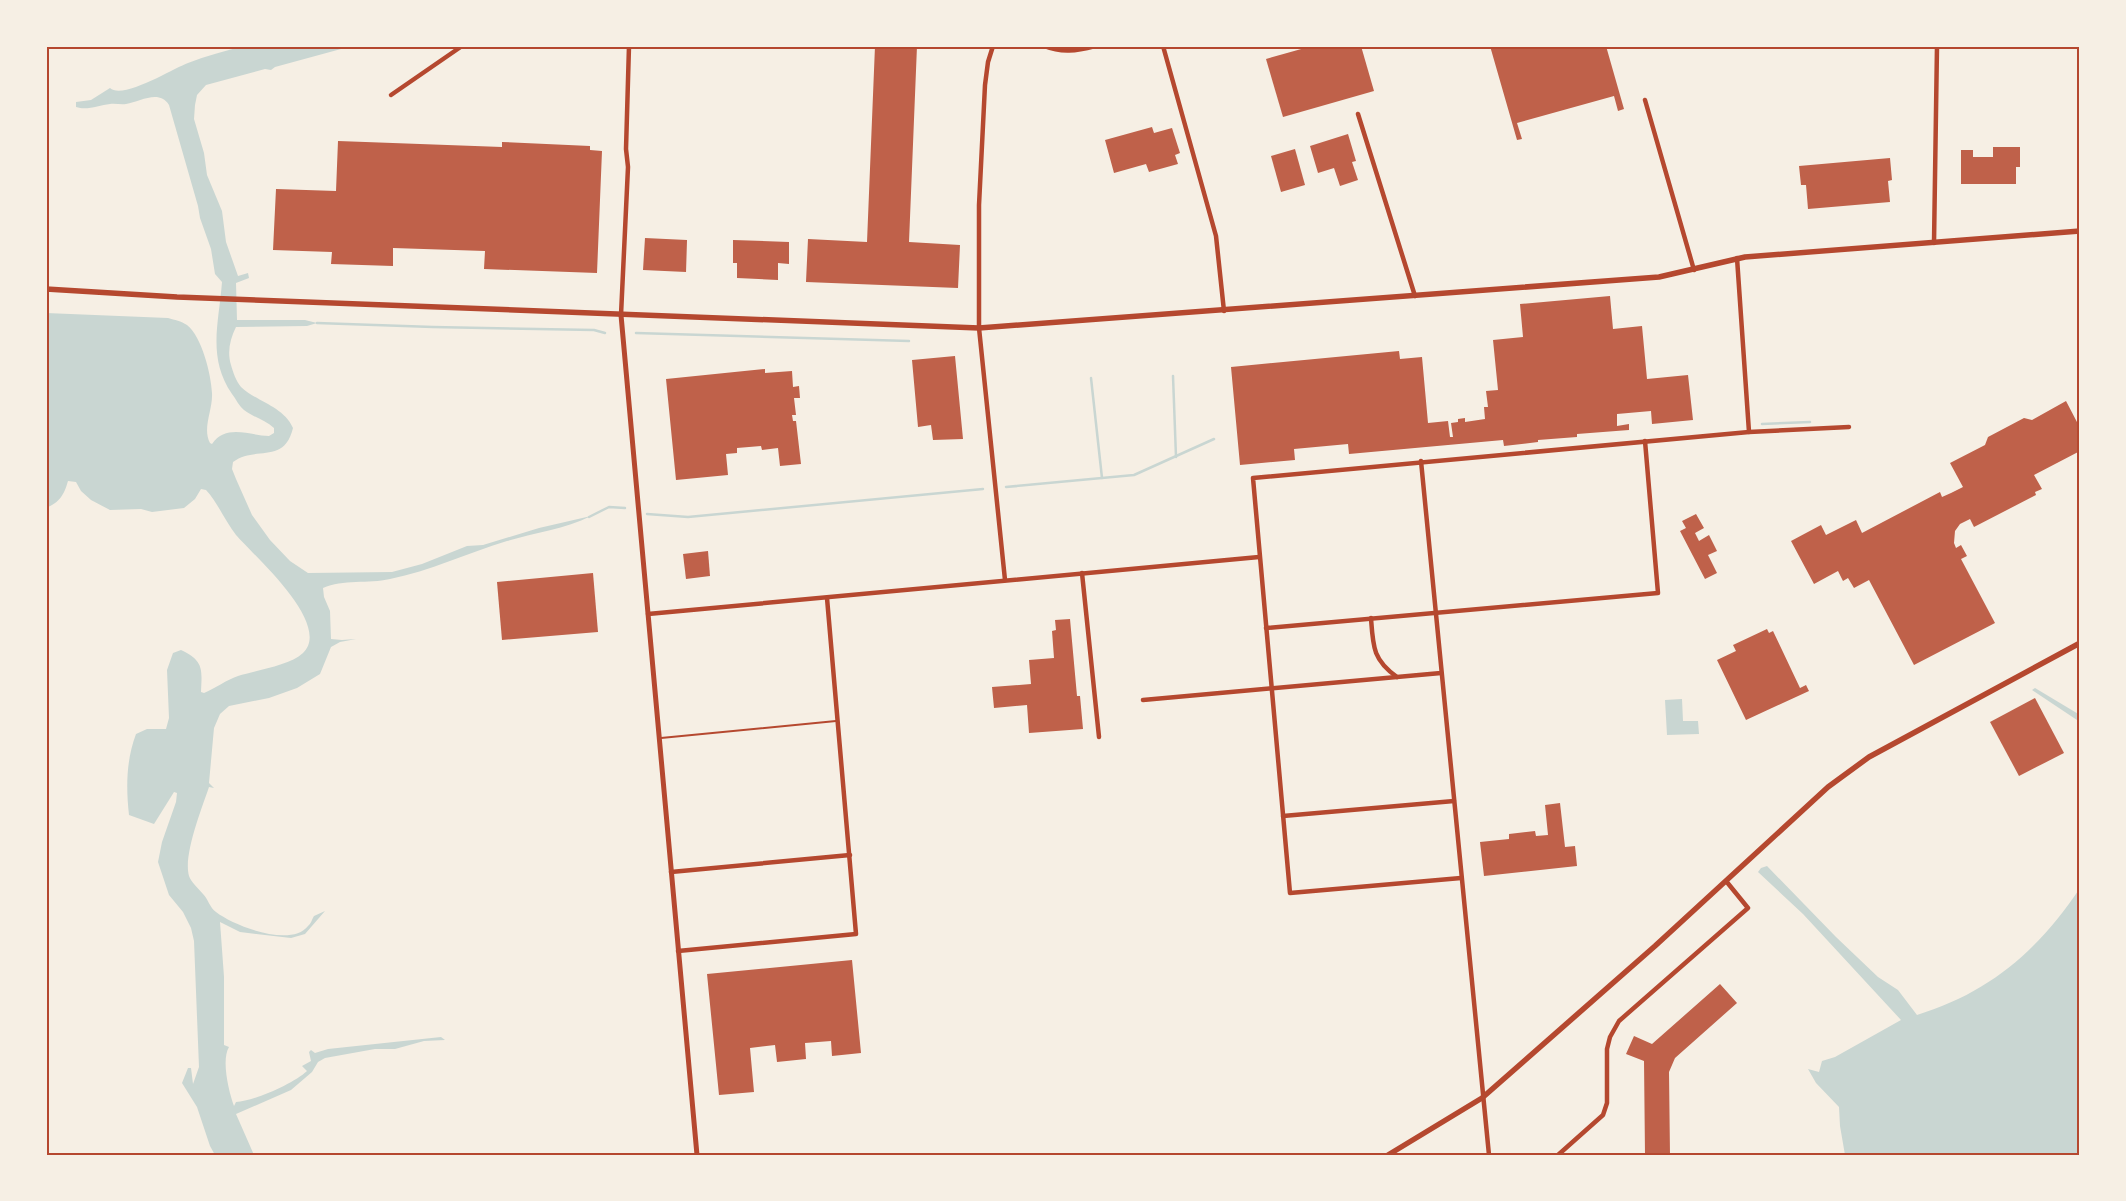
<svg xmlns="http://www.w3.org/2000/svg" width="2126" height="1201" font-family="Karla,sans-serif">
	<rect width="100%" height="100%" fill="#f6efe4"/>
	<g fill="#c9d6d2">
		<path d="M244 46H352L275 67 271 70 265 69 206 85 197 95 195 105 194 119 204 153 207 175 222 211 226 242 238 276 248 273 249 278 236 283 237 320H305L317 323 307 326 236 327C230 339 227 352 231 365 233 372 236 381 241 387 257 402 283 406 293 428 284 465 256 445 233 462L232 469 236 479 252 515 270 540 290 561 308 573 392 572 422 564 467 546 483 545 539 528 591 516C565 529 534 533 507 541 467 553 430 571 390 579 368 584 343 579 323 588L324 597 330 611 331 639 342 640 356 639 340 642 331 647 320 674 297 688 269 698 229 706 220 714 214 728 209 783 214 788 209 787C202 808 183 855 189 876 191 882 198 888 203 894 208 899 210 908 216 912 234 926 291 948 308 926 311 924 312 919 314 916L325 911 305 934 291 938 240 932 220 922 224 977V1045L229 1047C221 1060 229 1092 234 1106L236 1102C254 1101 293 1084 307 1071L302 1066 311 1061 309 1052 311 1050 315 1053 328 1049 441 1037 445 1040 424 1041 395 1049H375L325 1058 318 1062 312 1072 291 1090 236 1114 254 1155H215L210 1146 197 1107 182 1083 188 1068H191L193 1084 199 1067 194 941 191 928 183 912 169 895 158 862 162 842 176 802 177 793 174 792 154 824 129 815C126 787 126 761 136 734L147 729H166L169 718 167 670 173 653 181 650C204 661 202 669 201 692L204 693C216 688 226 680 238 676 256 670 289 666 303 653 333 624 253 555 236 535 225 521 218 503 206 490L201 489 195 499 184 508 152 512 141 509 110 510 91 500 81 491 76 482 68 481C64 495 60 502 46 508V313L168 318C175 320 181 321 187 325 202 337 211 374 212 393 213 410 202 428 210 443L212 444C226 424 248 435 269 436L274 433V428C265 420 253 417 244 410 239 406 236 399 232 394 207 357 219 323 222 282L215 274 211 249 200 218 198 206 169 105C159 89 140 102 126 104 121 105 115 103 110 104 99 105 87 111 76 107V102L91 100 110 88C123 100 174 68 188 63 206 56 225 51 244 46Z"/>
		<polygon points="2035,688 2080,715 2080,722 2032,690"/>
		<polygon points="1682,699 1683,721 1698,721 1699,734 1667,735 1665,700"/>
		<path d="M1767 866 1836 937 1878 977 1898 990 1917 1015C1989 993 2038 951 2080 888V1155H1845L1840 1126 1839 1107 1816 1083 1808 1069 1819 1072 1822 1061 1835 1057 1901 1020 1803 914 1758 872 1761 868Z"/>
	</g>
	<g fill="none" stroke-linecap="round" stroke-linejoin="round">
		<g stroke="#c9d6d2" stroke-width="2.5">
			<polyline points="317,323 433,327 594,330 605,333"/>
			<polyline points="636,333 909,341"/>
			<polyline points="1173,376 1176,457"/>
			<polyline points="1091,378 1102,478"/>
			<polyline points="1762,424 1810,422"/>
			<polyline points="1006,487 1134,475 1214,439"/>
			<polyline points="647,514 688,517 983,489"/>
			<polyline points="589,517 609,507 625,508"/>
		</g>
	</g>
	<g fill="#bf614a">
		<polygon points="875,46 917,46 909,242 960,245 958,288 806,282 808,239 867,242"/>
		<polygon points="1312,46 1361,46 1374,91 1283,117 1266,59"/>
		<polygon points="1490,46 1606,46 1624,109 1618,111 1614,96 1517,123 1522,139 1517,140"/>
		<polygon points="1152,127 1154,133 1172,128 1180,153 1175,155 1178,164 1149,172 1146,164 1114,173 1105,140"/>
		<polygon points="1348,134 1356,161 1352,162 1358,180 1340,186 1334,168 1318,173 1310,146"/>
		<polygon points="338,141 502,147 502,142 590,146 590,150 602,151 597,273 484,269 485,251 393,248 393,266 331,264 332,252 273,250 276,189 336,191"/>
		<polygon points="1993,147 2020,147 2020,167 2016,167 2016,184 1961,184 1961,150 1973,150 1973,157 1993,157"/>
		<polygon points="1295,149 1305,185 1281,192 1271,156"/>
		<polygon points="1890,158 1892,180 1888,181 1890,202 1808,209 1806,185 1801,185 1799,166"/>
		<polygon points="645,238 687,240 686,272 643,270"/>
		<polygon points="733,240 789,242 789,264 778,263 778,280 737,278 737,263 733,263"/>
		<polygon points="1610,296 1613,329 1642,326 1647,379 1688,375 1693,420 1652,424 1651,411 1617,414 1617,426 1629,424 1629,430 1577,434 1577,437 1538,440 1538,442 1504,446 1503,440 1349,454 1348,444 1294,449 1295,460 1240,465 1231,367 1399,351 1400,359 1422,357 1428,423 1448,421 1450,437 1453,437 1451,423 1458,422 1458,419 1465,418 1465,422 1485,419 1484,407 1488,407 1486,391 1498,390 1493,340 1523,337 1520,304"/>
		<polygon points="955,356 963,439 933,440 931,425 918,427 912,360"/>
		<polygon points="765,369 765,373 792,371 793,387 799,386 800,398 794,398 796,415 792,415 793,421 796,421 801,464 780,466 778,448 762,450 761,446 737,448 737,453 726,454 728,475 676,480 666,379"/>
		<polygon points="2066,401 2078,424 2080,423 2080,451 2034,475 2042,489 2035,492 2036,495 1974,527 1970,519 1960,524 1955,531 1954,543 1956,548 1961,545 1967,556 1961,559 1995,623 1914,665 1869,580 1854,588 1848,578 1843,581 1838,571 1814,584 1791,541 1821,525 1826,535 1856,520 1862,533 1940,492 1942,497 1951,493 1963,487 1950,463 1985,445 1988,437 2024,418 2032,420"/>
		<polygon points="1696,514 1704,528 1695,533 1699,541 1709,535 1717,551 1708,555 1717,573 1705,579 1680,531 1686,528 1682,521"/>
		<polygon points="708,551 710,576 686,579 683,554"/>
		<polygon points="593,573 598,632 502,640 497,582"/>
		<polygon points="1070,619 1077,696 1080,696 1083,729 1029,733 1027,705 994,708 992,687 1031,684 1029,660 1054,658 1052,631 1056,630 1055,620"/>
		<polygon points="1767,629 1769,633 1773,631 1800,688 1806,685 1809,691 1746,720 1717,660 1736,651 1733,645"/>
		<polygon points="2035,698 2064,753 2019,776 1990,722"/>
		<polygon points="1560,803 1565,847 1575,846 1577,866 1484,876 1480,842 1509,839 1509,834 1535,831 1536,836 1548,835 1545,805"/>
		<polygon points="852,960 861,1053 832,1056 831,1041 805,1043 806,1059 777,1062 775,1045 750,1048 754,1092 719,1095 707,974"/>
		<polygon points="1720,984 1737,1003 1675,1058 1669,1072 1670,1155 1645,1155 1644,1061 1626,1054 1634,1036 1652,1044"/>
	</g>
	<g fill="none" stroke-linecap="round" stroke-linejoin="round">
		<polyline stroke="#b5482f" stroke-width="2" points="661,738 836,721"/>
		<g stroke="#b5482f" stroke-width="4.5">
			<polyline points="993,46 988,62 985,85 979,205 979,328 1005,580"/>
			<path d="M1044 46C1062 53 1076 51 1095 46"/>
			<polyline points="1163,46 1216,236 1224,311"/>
			<polyline points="391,95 462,46"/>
			<polyline points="1645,100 1694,270"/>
			<polyline points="1358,114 1415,296"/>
			<polyline points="1934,243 1937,46"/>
			<polyline points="1737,258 1749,432"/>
			<polyline points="621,315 628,167 626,149 629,46"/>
			<polyline points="1421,461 1489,1155"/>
			<polyline points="1082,573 1099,737"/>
			<polyline points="648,614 1259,557"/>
			<path d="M1371 618C1373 647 1373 660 1397 677"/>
			<polyline points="1266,628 1658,593 1645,441"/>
			<polyline points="1143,700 1441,673"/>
			<polyline points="1283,816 1454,801"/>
			<polyline points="671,872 850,855"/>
			<polyline points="1461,878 1290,893 1253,478 1749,432 1849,427"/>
			<polyline points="678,951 856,934 827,598"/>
			<polyline points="1558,1155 1603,1115 1607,1103 1607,1049 1610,1037 1619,1021 1748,908 1726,881"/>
		</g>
		<polyline stroke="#b5482f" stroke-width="5" points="621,315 697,1155"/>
		<g stroke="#b5482f" stroke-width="5.5">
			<polyline points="46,289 177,297 979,328 1659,277 1745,257 2080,231"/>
			<polyline points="1388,1155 1482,1098 1655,946 1828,787 1869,757 2080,643"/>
		</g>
	</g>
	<rect width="2126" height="1201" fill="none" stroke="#f6efe4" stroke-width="95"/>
	<rect x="48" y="48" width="2030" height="1106" fill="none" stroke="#b5482f" stroke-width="2"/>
</svg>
